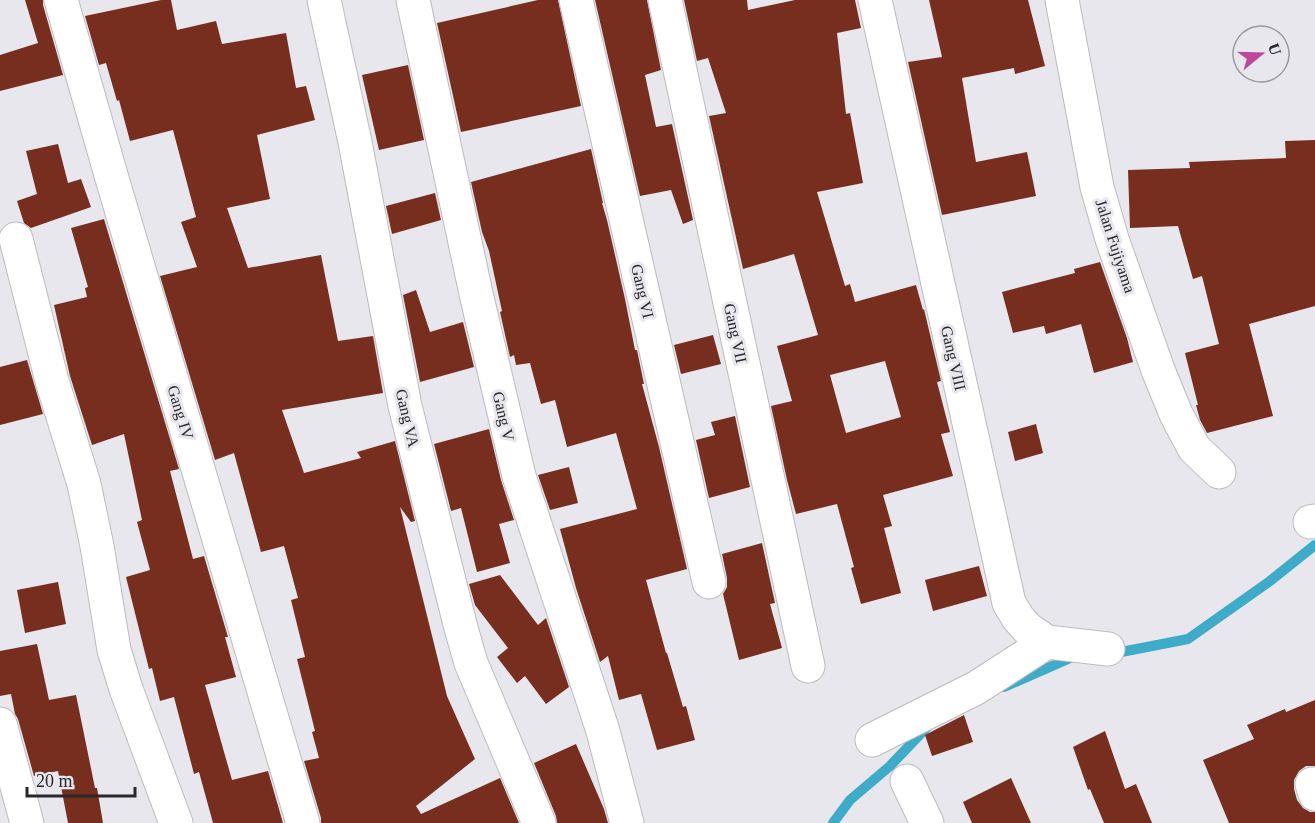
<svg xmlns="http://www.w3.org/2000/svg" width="1315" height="823" font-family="'Times New Roman',serif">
	<rect width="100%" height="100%" fill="#e7e7ed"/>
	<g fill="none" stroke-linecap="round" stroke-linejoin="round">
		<g stroke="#3eacc8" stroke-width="10">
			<polyline points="1111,654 1188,639 1270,581 1315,545"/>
			<polyline points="1004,687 1075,656"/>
			<polyline points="833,823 850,800 890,766 929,725"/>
		</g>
	</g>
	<g fill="#772e1f" fill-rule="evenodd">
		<polygon points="25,0 43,0 43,5 63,75 0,91 0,55 38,43"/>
		<polygon points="161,0 171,0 177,30 216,21 222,44 286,33 296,88 306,86 315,120 257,135 270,199 227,208 248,268 321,255 338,341 373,336 383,393 282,410 304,473 361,458 357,452 395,441 415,521 411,522 400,507 447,696 475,759 416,806 421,814 500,778 519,823 321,823 321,818 304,761 319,758 312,732 315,731 297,659 305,657 291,600 298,598 284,546 261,552 234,453 215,460 160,276 197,267 181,222 196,217 173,130 130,141 119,100 117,101 106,63 99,65 85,16"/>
		<polygon points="538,0 558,0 581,106 461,132 437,23"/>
		<polygon points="595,0 647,0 661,70 645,75 656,127 672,124 693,220 683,224 671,190 640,196"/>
		<path d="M684 0H747L748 10 795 0H855L861 28 837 33 846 114 850 113 863 183 817 192 845 286 850 284 855 302 916 285 923 310 924 309 941 381 937 382 950 432 941 434 953 476 883 495 892 526 884 528 901 593 861 604 851 568 854 567 837 504 796 514 787 480 771 406 792 401 777 346 818 335 794 254 743 269 709 116 726 113 708 58 697 61ZM885 361 901 417 846 433 830 375Z"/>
		<polygon points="929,0 1028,0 1045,66 1015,74 1014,68 962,78 976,162 1027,152 1036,196 942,215 908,62 942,57"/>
		<polygon points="408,65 424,140 379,150 362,75"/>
		<polygon points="1315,140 1315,306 1249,324 1273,416 1207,433 1200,420 1196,405 1198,405 1185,353 1219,344 1202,276 1193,279 1178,226 1130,228 1128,170 1190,168 1189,162 1286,158 1285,141"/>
		<polygon points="58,144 68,183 81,179 91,207 31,228 24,223 17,201 37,194 26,151"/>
		<polygon points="591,149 603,203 602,203 607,220 625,299 635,350 637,350 644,384 642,384 659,447 687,569 646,580 666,653 667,653 683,707 686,706 695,740 657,750 641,694 619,700 608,656 600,662 576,588 560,529 637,509 616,433 567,447 555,400 541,404 530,363 516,365 514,355 510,357 500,312 502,311 489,251 482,232 471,182"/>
		<polygon points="435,193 441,220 392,234 386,206"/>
		<polygon points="104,219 179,469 170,471 193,559 204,556 228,637 225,637 236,677 205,685 232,780 268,771 283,823 213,823 199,772 194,774 174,697 160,701 152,668 149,669 126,577 150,570 137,522 142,520 124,434 92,445 70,376 54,305 87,297 85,288 88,287 71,228"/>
		<polygon points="1100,262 1127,338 1133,362 1094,373 1081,324 1046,334 1044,326 1013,333 1002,292 1075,273 1074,269"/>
		<polygon points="416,290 430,332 463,322 474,367 420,382 403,295"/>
		<polygon points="713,335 721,364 681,374 674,345"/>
		<polygon points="27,360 43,414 0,425 0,367"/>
		<polygon points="735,416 750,487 709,498 696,440 715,435 711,422"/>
		<polygon points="1036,424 1043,453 1015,461 1008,432"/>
		<polygon points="489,429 501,480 514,520 499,524 510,563 477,572 461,508 451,511 434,444"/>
		<polygon points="569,467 578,503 550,510 538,475"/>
		<polygon points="762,543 775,603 770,604 782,648 739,660 723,594 727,587 727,578 722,554"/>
		<polygon points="979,566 987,596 933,611 925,580"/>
		<polygon points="500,575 538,625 546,618 569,687 546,704 525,676 517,683 497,657 508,648 475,605 469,584"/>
		<polygon points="58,582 66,624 25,633 17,590"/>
		<polygon points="37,644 49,700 76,695 95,788 97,788 103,823 68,823 58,771 34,776 18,719 15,714 11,694 0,696 0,651"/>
		<polygon points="1315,700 1315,766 1306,766 1299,771 1294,780 1294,789 1297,800 1303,808 1310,812 1315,812 1315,823 1229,823 1203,760 1254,739 1247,725 1285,709 1286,712"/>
		<polygon points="964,715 973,742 932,756 925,735"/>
		<polygon points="1105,731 1125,789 1136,784 1152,823 1104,823 1090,789 1088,790 1073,747"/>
		<polygon points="576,744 604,809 608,823 557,823 556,816 534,763"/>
		<polygon points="1011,778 1031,823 972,823 963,802"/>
	</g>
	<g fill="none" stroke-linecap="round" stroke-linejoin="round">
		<defs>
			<g id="minor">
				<polyline points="61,0 111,175 303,823"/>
				<polyline points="324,0 355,142 405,406 461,628 471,663 539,823"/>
				<polyline points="413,0 477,298 519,476 603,731 627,823"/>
				<polyline points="576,0 709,582"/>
				<polyline points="665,0 808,666"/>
				<polyline points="875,0 1009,603 1018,618 1028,629 1047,642 1108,649"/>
				<polyline points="1062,0 1097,187 1112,239 1158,370 1176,414 1194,448 1219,472"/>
				<polyline points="16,239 52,381 84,484 97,546 114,650 126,689 176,823"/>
				<polyline points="1310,522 1315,521"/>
				<polyline points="0,724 27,823"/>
				<polyline points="872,740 976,688 1047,642"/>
				<polyline points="907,781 927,823"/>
				<polyline points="1312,784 1315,794"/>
			</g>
		</defs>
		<use href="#minor" stroke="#bcbbc1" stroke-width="35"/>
		<use href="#minor" stroke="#fff" stroke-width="33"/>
	</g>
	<g text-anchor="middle" stroke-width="6" stroke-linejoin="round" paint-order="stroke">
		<g font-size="16" fill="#28282a" stroke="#e7e7ed">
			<text transform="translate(1116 246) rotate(72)" y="6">Jalan Fujiyama</text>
			<text transform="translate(643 291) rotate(77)" y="6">Gang VI</text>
			<text transform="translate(736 333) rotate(78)" y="6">Gang VII</text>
			<text transform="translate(954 358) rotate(77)" y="6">Gang VIII</text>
			<text transform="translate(181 412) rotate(73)" y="6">Gang IV</text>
			<text transform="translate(504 416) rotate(77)" y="6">Gang V</text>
			<text transform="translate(408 418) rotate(77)" y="6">Gang VA</text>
		</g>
	</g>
	<g transform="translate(1261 54) rotate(71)"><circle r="28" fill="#e7e7ed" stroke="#9b9b9f" stroke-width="1.5"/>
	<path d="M0-4.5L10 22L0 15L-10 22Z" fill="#be469b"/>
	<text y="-9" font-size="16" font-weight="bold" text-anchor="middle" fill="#28282a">U</text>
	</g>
	<path d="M27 787v9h108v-9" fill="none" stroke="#28282a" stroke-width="3"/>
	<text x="36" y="787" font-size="18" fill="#28282a" stroke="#e7e7ed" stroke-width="4.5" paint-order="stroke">20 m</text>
</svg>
